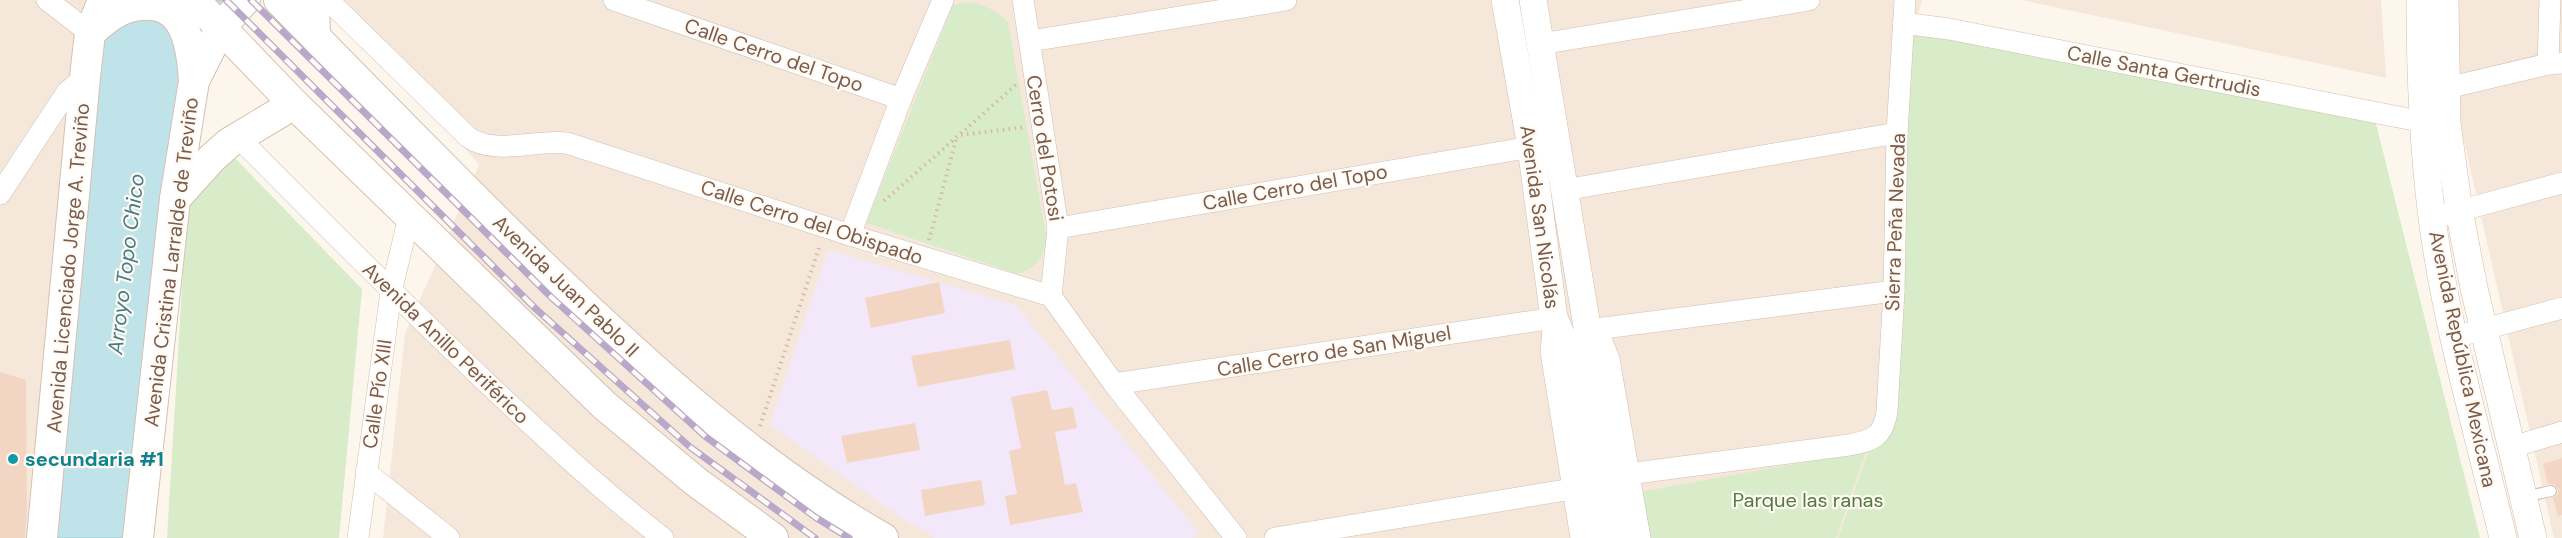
<svg xmlns="http://www.w3.org/2000/svg" width="2562" height="538" font-family="'DM Sans',sans-serif">
	<rect width="100%" height="100%" fill="#fdf6ec"/>
	<g fill="#f5e8da">
		<polygon points="0,0 141,0 68,538 0,538"/>
		<polygon points="340,0 1922,0 1912,34 1894,291 1873,438 1838,538 383,538 405,334 479,165"/>
		<polygon points="2022,0 2381,0 2386,78"/>
		<polygon points="2454,0 2562,0 2562,538 2554,538 2551,525 2460,123"/>
	</g>
	<polygon fill="#f3e8fa" points="828,250 1016,305 1199,533 1192,538 936,538 911,524 770,425"/>
	<g fill="#d8ecc9">
		<path d="M966 2C984 4 994 9 1008 22L1047 241C1042 260 1036 267 1018 274L866 223 953 5Z"/>
		<polygon points="1912,34 1960,38 2374,116 2480,538 1838,538 1873,438 1887,411"/>
		<polygon points="229,152 362,289 339,538 167,538 188,187"/>
		<polygon points="1866,451 1836,538 1648,538 1640,492"/>
	</g>
	<polygon fill="#bfe3e8" stroke="#a5d3da" stroke-width="1.5" points="117,0 234,0 213,19 138,538 42,538 85,77"/>
	<g fill="#f3d5c3">
		<polygon points="939,282 945,313 871,328 865,298"/>
		<polygon points="1010,340 1015,369 918,387 911,356"/>
		<polygon points="0,372 26,380 27,510 25,538 0,538"/>
		<polygon points="1047,390 1052,410 1073,407 1077,428 1055,432 1065,485 1076,483 1083,512 1010,525 1005,496 1017,494 1009,451 1021,448 1011,397"/>
		<polygon points="915,423 920,450 847,463 841,436"/>
		<polygon points="2562,458 2562,515 2558,516 2553,498 2558,494 2558,489 2554,484 2548,484 2543,464"/>
		<polygon points="981,480 985,505 925,516 921,490"/>
	</g>
	<g fill="none" stroke-linecap="round" stroke-linejoin="round">
		<defs>
			<polyline id="service" points="2524,497 2551,491"/>
			<g id="minor">
				<polyline points="47,0 90,33"/>
				<path d="M328 0 468 137C495 156 536 139 567 143L850 235 1051 296 1114 384 1236 538"/>
				<polyline points="614,0 901,99"/>
				<polyline points="1023,0 1058,228 1051,296"/>
				<polyline points="1903,23 1949,29 2424,122"/>
				<polyline points="1030,41 1286,0"/>
				<polyline points="1540,44 1809,0"/>
				<polyline points="2548,64 2550,0"/>
				<polyline points="2433,88 2447,88 2548,64 2562,63"/>
				<path d="M238 137C321 221 404 304 490 386 546 439 602 491 663 538"/>
				<polyline points="1564,190 1897,133"/>
				<polyline points="0,194 67,92 85,77"/>
				<polyline points="2444,215 2562,183"/>
				<polyline points="1058,228 1531,147"/>
				<polyline points="850,235 901,99 943,0"/>
				<polyline points="1588,330 1894,291"/>
				<polyline points="1588,330 1600,337 1609,359 1640,538"/>
				<polyline points="2455,337 2562,308"/>
				<polyline points="1114,384 1554,318 1551,352 1581,538"/>
				<polyline points="2512,447 2562,432"/>
				<polyline points="366,472 449,538"/>
				<path d="M1628 474 1849 445C1874 440 1883 437 1887 411L1894 291 1897 133 1905 0"/>
				<polyline points="358,538 391,292 409,217"/>
				<polyline points="1275,538 1572,489"/>
			</g>
			<g id="tertiary">
				<polyline points="1505,0 1531,147 1554,318 1569,352 1599,538"/>
				<polyline points="1533,0 1622,538"/>
				<path d="M2420 0C2420 73 2423 146 2432 218 2446 326 2478 432 2503 538"/>
				<polyline points="2445,0 2447,123 2459,210 2474,288 2533,538"/>
			</g>
			<g id="secondary">
				<polyline points="194,0 294,104 604,405 695,481 773,538"/>
				<path d="M279 0C366 89 452 177 541 264 646 365 756 466 883 538"/>
				<polyline points="314,0 315,36"/>
				<path d="M90 33C110 14 130 0 159 6 170 9 178 17 183 27 191 43 193 64 194 81"/>
				<polyline points="175,199 213,157 229,143 294,104"/>
				<polyline points="42,538 85,77 90,33 103,0"/>
				<polyline points="138,538 175,199 194,81 221,27 245,0"/>
			</g>
		</defs>
		<use href="#service" stroke="#d1beb0" stroke-width="12"/>
		<use href="#minor" stroke="#d1beb0" stroke-width="22"/>
		<use href="#tertiary" stroke="#d1beb0" stroke-width="28"/>
		<use href="#secondary" stroke="#d6c0b0" stroke-width="32"/>
		<g stroke="#d9b8a5" stroke-width="4" stroke-dasharray="1.5 4.5" stroke-linecap="butt">
			<polyline points="961,135 1025,127"/>
			<polyline points="884,201 1018,83"/>
			<polyline points="929,240 956,140"/>
			<polyline points="760,426 820,245"/>
		</g>
		<use href="#service" stroke="#fff" stroke-width="10"/>
		<use href="#minor" stroke="#fff" stroke-width="21"/>
		<use href="#tertiary" stroke="#fff" stroke-width="27"/>
		<use href="#secondary" stroke="#fff" stroke-width="30"/>
		<defs>
			<g id="rail">
				<polyline points="226,0 536,309 690,447 815,538"/>
				<polyline points="251,0 551,297 706,437 815,517 849,538"/>
			</g>
		</defs>
		<use href="#rail" stroke="#b9a8c9" stroke-width="7"/>
		<use href="#rail" stroke="#fffaf3" stroke-width="4.5" stroke-dasharray="14" stroke-linecap="butt"/>
	</g>
	<circle fill="#0f9aa8" stroke="#fffaf3" stroke-width="2" cx="13" cy="459" r="6"/>
	<g text-anchor="middle" stroke-width="4.5" stroke-linejoin="round" paint-order="stroke">
		<g font-size="20" fill="#7a5c4d" stroke="#fffaf3">
			<text transform="translate(774 55) rotate(19)" y="7">Calle Cerro del Topo</text>
			<text transform="translate(2164 71) rotate(11)" y="7">Calle Santa Gertrudis</text>
			<text transform="translate(1045 148) rotate(81)" y="7">Cerro del Potosi</text>
			<text transform="translate(1295 187) rotate(-10)" y="7">Calle Cerro del Topo</text>
			<text transform="translate(1540 217) rotate(82)" y="7">Avenida San Nicolás</text>
			<text transform="translate(812 222) rotate(18)" y="7">Calle Cerro del Obispado</text>
			<text transform="translate(1895 222) rotate(-88)" y="7">Sierra Peña Nevada</text>
			<text transform="translate(171 262) rotate(-83)" y="7">Avenida Cristina Larralde de Treviño</text>
			<text transform="translate(68 268) rotate(-85)" y="7">Avenida Licenciado Jorge A. Treviño</text>
			<text transform="translate(566 286) rotate(44)" y="7">Avenida Juan Pablo II</text>
			<text transform="translate(446 343) rotate(44)" y="7">Avenida Anillo Periférico</text>
			<text transform="translate(1334 351) rotate(-9)" y="7">Calle Cerro de San Miguel</text>
			<text transform="translate(2463 359) rotate(78)" y="7">Avenida República Mexicana</text>
			<text transform="translate(377 394) rotate(-82)" y="7">Calle Pío XIII</text>
		</g>
		<g font-size="20" font-weight="bold" fill="#0d838f" stroke="#fffaf3" text-anchor="start">
			<text x="25" y="466">secundaria #1</text>
		</g>
		<g font-size="20" fill="#537a41" stroke="#fffaf3">
			<text x="1808" y="507">Parque las ranas</text>
		</g>
		<g font-size="21" font-style="italic" fill="#437c86" stroke="#fffaf3">
			<text transform="translate(126 264) rotate(-83)" y="7">Arroyo Topo Chico</text>
		</g>
	</g>
</svg>
